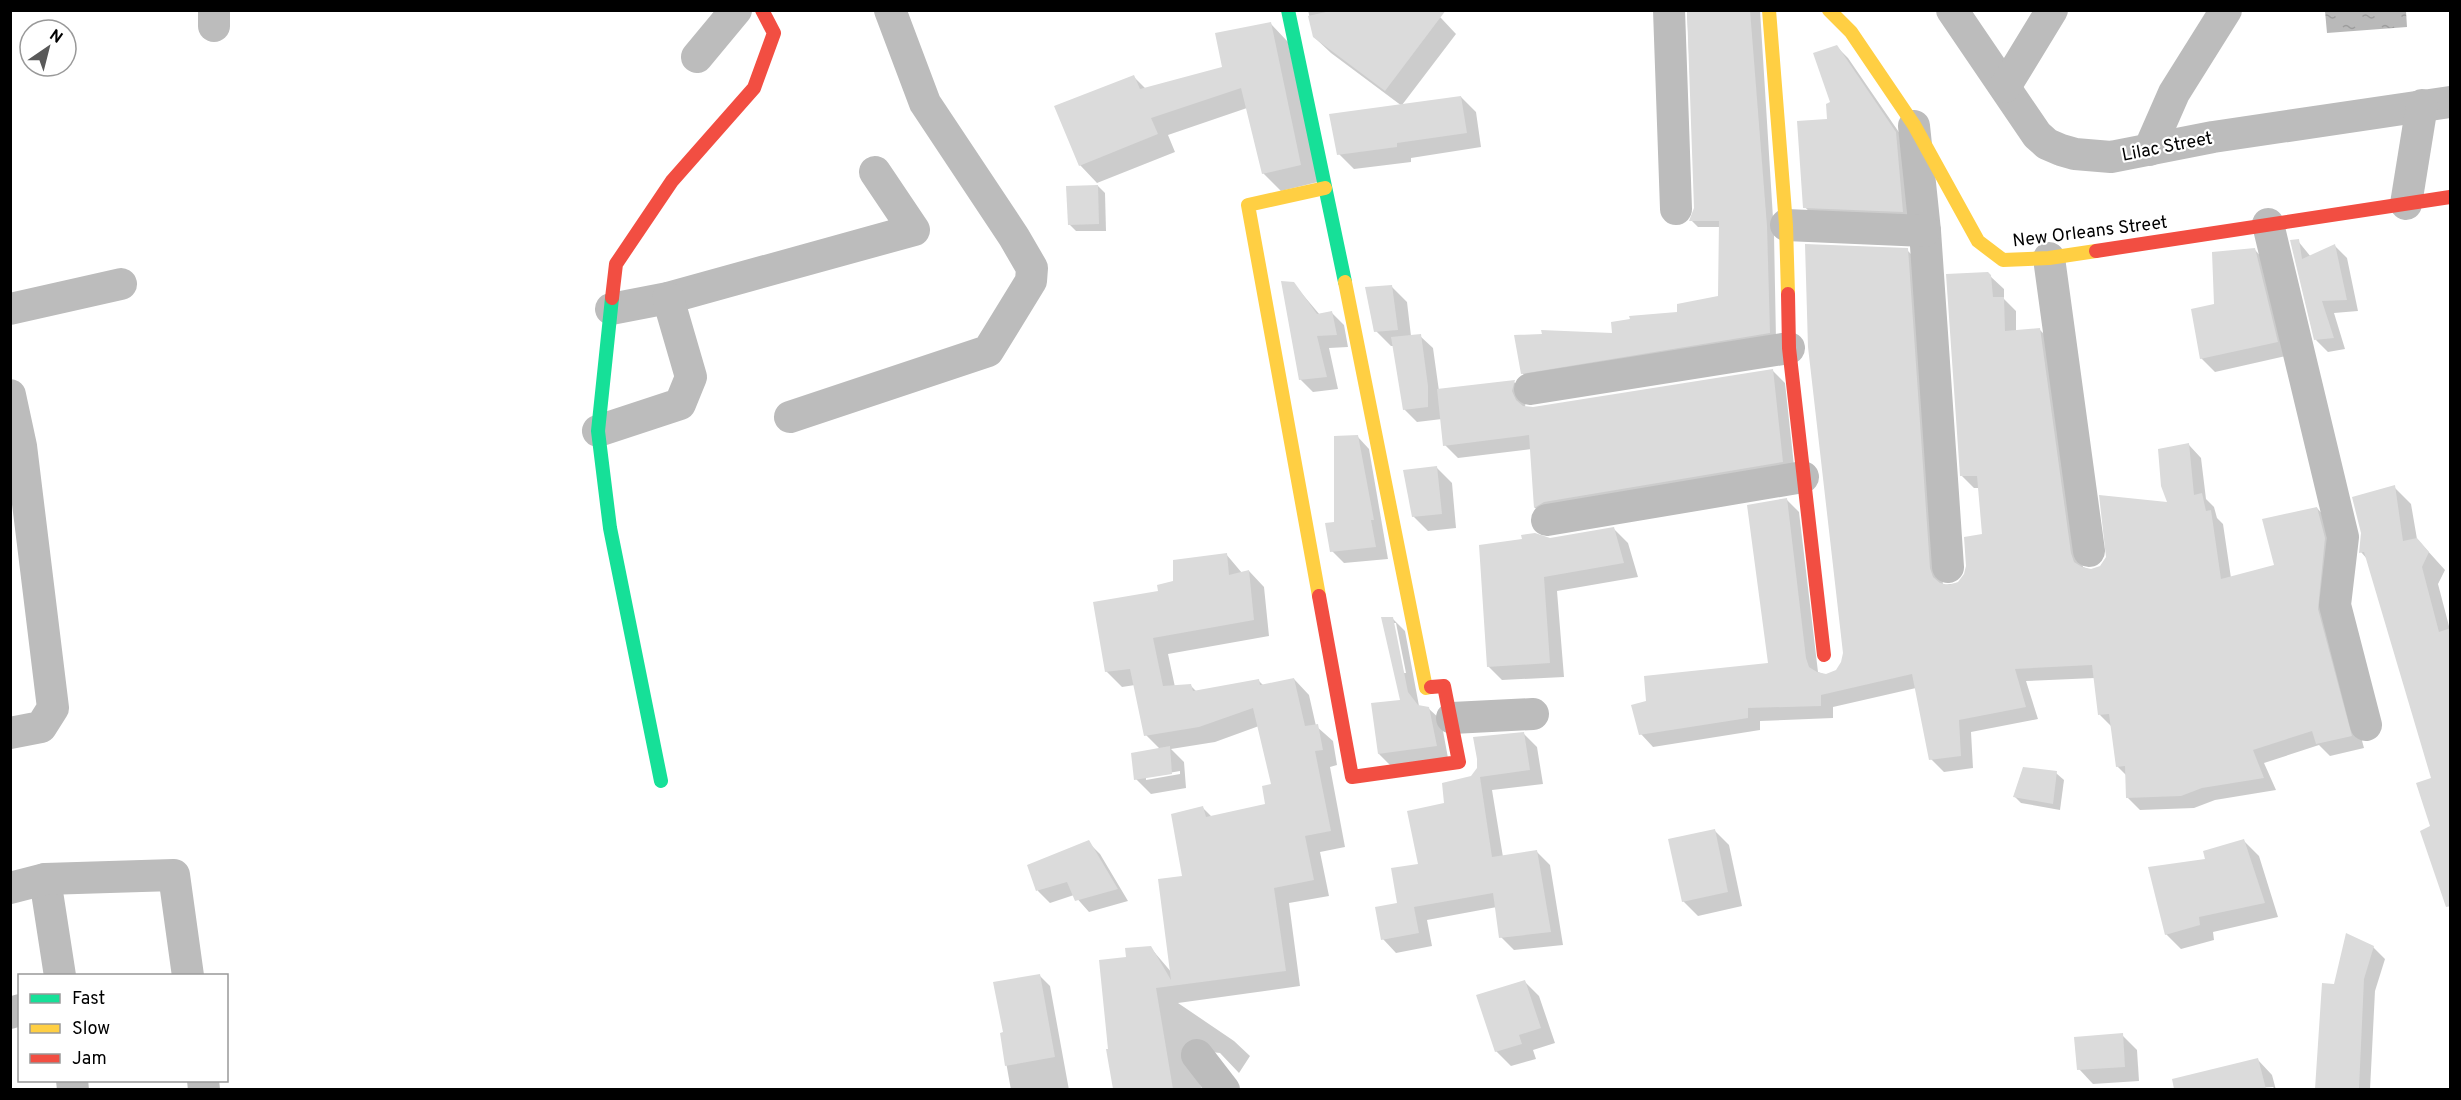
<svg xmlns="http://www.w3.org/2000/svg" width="2461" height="1100" font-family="Overpass,sans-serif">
	<defs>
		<pattern id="water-ripples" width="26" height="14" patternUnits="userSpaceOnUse" patternTransform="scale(1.5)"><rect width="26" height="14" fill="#b9b9b9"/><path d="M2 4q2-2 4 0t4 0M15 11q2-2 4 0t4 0" fill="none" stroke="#9d9d9d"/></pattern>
	</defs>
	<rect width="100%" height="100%" fill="#fff"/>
	<polygon fill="url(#water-ripples)" points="2325,11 2406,11 2407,27 2327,33"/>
	<g fill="#0003" fill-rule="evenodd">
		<polygon points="1308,10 1430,10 1441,18 1456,34 1402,105 1461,97 1476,112 1481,147 1411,158 1411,162 1354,169 1339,154 1402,106 1331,53 1314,37"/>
		<polygon points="1687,10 1760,10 1774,234 1776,340 1529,380 1522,373 1543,336 1613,334 1720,298 1720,227 1698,227 1691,220 1696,209"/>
		<polygon points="1271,24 1288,42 1318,182 1281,191 1263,173 1247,108 1168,135 1175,152 1097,183 1080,165 1134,77 1146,89 1224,68"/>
		<polygon points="1837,47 1848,58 1907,144 1914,223 1816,219 1805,207 1829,120"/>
		<polygon points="1098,186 1105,193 1106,231 1076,231 1069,224"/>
		<polygon points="2298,241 2311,257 2335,246 2347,258 2358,311 2334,313 2345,349 2328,352 2316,340"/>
		<polygon points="1907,250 1920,263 1943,585 1959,583 1966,575 1984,535 1980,488 1974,488 1961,475 1990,276 2004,289 2004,299 2016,311 2016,332 2040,330 2053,343 2083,567 2091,570 2100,567 2169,504 2189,445 2201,458 2206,499 2214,507 2217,518 2223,524 2231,578 2276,567 2317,508 2329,521 2330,623 2364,748 2330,756 2319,745 2264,763 2276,790 2215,800 2194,808 2140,810 2127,797 2127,776 2117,766 2112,727 2100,715 2095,678 2026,681 2038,719 1971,732 1973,768 1944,772 1931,759 1916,688 1833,707 1833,718 1760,721 1760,730 1653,747 1641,734 1769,664 1787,500 1799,512 1818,672 1826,675 1836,672 1842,664"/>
		<polygon points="2255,250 2268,264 2290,355 2215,372 2201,358 2215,305"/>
		<polygon points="1293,283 1320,315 1331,312 1344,325 1348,347 1329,348 1338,389 1313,392 1300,379"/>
		<polygon points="1392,287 1407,302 1411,336 1420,336 1433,348 1439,391 1514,382 1527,395 1525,407 1533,408 1772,370 1785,383 1795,475 1548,520 1535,508 1532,449 1458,458 1445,445 1442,419 1417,422 1404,409 1394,346 1391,346 1376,331"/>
		<polygon points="1357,436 1369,449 1388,559 1344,563 1332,551"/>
		<polygon points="1437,468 1452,483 1456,528 1428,531 1413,516"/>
		<polygon points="2394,487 2411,504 2417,539 2445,570 2438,584 2450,630 2431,827 2433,779 2368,560 2361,552"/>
		<polygon points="1614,529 1628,543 1638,577 1557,591 1564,677 1502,680 1488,666 1523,540 1550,539"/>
		<path d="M1226 554 1242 573 1249 571 1264 587 1269 636 1168 654 1175 687 1191 686 1197 692 1258 680 1264 686 1294 679 1309 695 1316 726 1333 741 1337 765 1330 767 1345 847 1320 852 1329 896 1289 903 1300 986 1178 1003 1234 1041 1250 1056 1239 1073 1220 1053 1211 1052 1194 1073 1203 1090H1114L1108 1050H1110L1127 959 1150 947 1172 973 1184 877 1203 808 1212 817 1267 805 1273 785 1259 726 1215 742 1171 749 1184 762 1186 788 1151 794 1136 779 1160 749 1146 735 1135 685 1122 687 1106 671 1160 592ZM1180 771V774L1146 780V777Z"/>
		<path d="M1392 618 1405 631 1419 706 1428 708 1441 720 1448 758 1391 766 1379 754 1373 705 1402 701 1383 619ZM1393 623H1396L1406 673H1403Z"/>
		<polygon points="1524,734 1537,747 1543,784 1492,790 1503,857 1537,852 1550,865 1563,945 1514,950 1501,937 1497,907 1427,920 1432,946 1396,953 1383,939 1446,804 1472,777"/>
		<polygon points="2056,773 2064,780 2060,810 2021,803 2014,796"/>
		<polygon points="1714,830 1729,845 1742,906 1698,916 1683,901"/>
		<polygon points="2244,841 2259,856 2278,917 2213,932 2214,940 2181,949 2166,934 2207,860"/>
		<polygon points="1088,842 1100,854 1128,901 1089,912 1074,895 1050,903 1038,891 1029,866"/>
		<polygon points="2373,947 2385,959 2375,991 2370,1090 2317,1090 2323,985 2335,986"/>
		<polygon points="1039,975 1050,986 1069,1090 1011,1090 1001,1034 1005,1034"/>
		<polygon points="1524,981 1539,996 1555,1043 1533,1050 1536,1059 1511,1066 1496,1051"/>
		<polygon points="2122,1035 2137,1050 2139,1081 2093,1084 2079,1069"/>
		<polygon points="2258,1060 2272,1075 2276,1090 2273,1087 2221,1090 2216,1070"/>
	</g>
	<g fill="#dbdbdb">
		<polygon points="1335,10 1446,10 1385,91 1313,37 1308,16"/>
		<polygon points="1687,10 1750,10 1767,226 1770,333 1521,374 1514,335 1542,334 1541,330 1612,333 1611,322 1630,319 1629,316 1677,312 1677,304 1718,296 1719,221 1689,221 1694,208"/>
		<polygon points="1271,22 1301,165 1262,174 1241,88 1151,118 1158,134 1079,166 1054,106 1134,75 1140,89 1222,67 1215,33"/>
		<polygon points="1837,45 1896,132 1903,212 1803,208 1797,121 1827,119 1826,104 1830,102 1813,53"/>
		<polygon points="1461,96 1467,133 1397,143 1397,147 1337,155 1329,114"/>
		<polygon points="1098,185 1099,224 1068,225 1066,186"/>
		<polygon points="2299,239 2302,259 2335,244 2347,300 2322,301 2334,338 2314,340 2290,240"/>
		<polygon points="1805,244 1908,248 1930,568 1933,577 1940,583 1949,585 1958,582 1964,574 1966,566 1964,537 1982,534 1977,476 1960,476 1946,274 1988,272 1991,275 1993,297 2004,297 2005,331 2040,328 2071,553 2074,562 2082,567 2091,569 2100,566 2106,557 2099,495 2167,502 2161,486 2158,449 2189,443 2194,495 2202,493 2206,511 2211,510 2221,579 2274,565 2262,519 2317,507 2325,538 2318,609 2352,736 2316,744 2312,731 2253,750 2264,778 2202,788 2181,796 2126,798 2125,766 2116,767 2109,714 2098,715 2092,665 2015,669 2026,707 1959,720 1961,756 1929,760 1912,674 1821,695 1821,706 1748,708 1748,718 1639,735 1631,705 1646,701 1644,676 1768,663 1747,505 1787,498 1806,658 1809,667 1817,672 1826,674 1836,670 1841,662 1843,653 1808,347"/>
		<polygon points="2255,248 2278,342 2200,359 2191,309 2214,304 2212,252"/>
		<polygon points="1281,281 1294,282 1317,314 1332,311 1337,335 1317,336 1327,377 1299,380"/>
		<polygon points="1392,285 1398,330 1374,332 1365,287"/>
		<polygon points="1421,334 1428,386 1428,407 1403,410 1391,337"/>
		<polygon points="1773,369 1783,462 1544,502 1534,508 1529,435 1443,446 1437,389 1515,380 1512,391 1516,400 1523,406 1533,407"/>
		<polygon points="1358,435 1374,520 1371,520 1376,547 1330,552 1325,523 1334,522 1334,436"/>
		<polygon points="1437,466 1442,514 1412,517 1403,470"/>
		<polygon points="2395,485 2403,541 2417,538 2429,552 2422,567 2439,632 2451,628 2451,906 2446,907 2420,831 2430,826 2416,783 2431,778 2364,552 2359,553 2361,533 2352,497"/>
		<polygon points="1614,527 1624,563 1544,577 1550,663 1487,667 1479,545 1522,539 1521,535 1535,533 1550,538"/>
		<polygon points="1227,553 1229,575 1249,570 1254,620 1153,638 1163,686 1191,684 1193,691 1259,679 1260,685 1294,678 1305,726 1318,724 1323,750 1315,751 1331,831 1305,836 1314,880 1274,888 1286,971 1156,988 1173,1089 1113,1089 1106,1049 1108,1049 1099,960 1126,957 1125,948 1151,946 1171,980 1158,879 1182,876 1171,814 1203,806 1206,817 1265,804 1262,786 1271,784 1253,708 1199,727 1144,736 1130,669 1105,672 1093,602 1158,591 1157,585 1173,581 1173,560"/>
		<polygon points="1381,617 1393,617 1408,692 1418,705 1429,707 1437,746 1378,754 1371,703 1400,700"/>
		<polygon points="1524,732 1530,770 1480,777 1492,857 1537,850 1551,932 1499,938 1493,893 1414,907 1419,933 1381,940 1375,907 1397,903 1391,868 1418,864 1407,811 1444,803 1442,783 1471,776 1477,768 1477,759 1473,737"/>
		<polygon points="1170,746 1172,774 1134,780 1131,753"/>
		<polygon points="2023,767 2057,771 2053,804 2013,797"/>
		<polygon points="1715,829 1728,892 1682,902 1668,839"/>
		<polygon points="2244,839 2265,903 2199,917 2200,925 2165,935 2148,867 2205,859 2203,851"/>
		<polygon points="1089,840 1118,889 1075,901 1067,882 1036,891 1027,865"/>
		<polygon points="2346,933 2374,946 2364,979 2359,1089 2315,1089 2322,983 2334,984"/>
		<polygon points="1040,974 1055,1057 1005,1066 1000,1033 1003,1032 993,982"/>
		<polygon points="1525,980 1541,1028 1519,1035 1522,1044 1495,1052 1476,995"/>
		<polygon points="2123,1033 2125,1067 2077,1070 2074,1037"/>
		<polygon points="2258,1058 2266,1089 2174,1089 2172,1079"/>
	</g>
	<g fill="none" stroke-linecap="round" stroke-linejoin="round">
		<g stroke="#bcbcbc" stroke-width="32">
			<polyline points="214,10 214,26"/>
			<polyline points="1669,10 1676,209"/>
			<polyline points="1952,10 2037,135 2047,144 2061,150 2075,154 2111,157 2213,137 2450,102"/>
			<polyline points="697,57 736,10"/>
			<polyline points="2005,87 2052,10"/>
			<polyline points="1914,126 1925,231 1948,567"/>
			<polyline points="2149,150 2174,93 2226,10"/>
			<polyline points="2406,204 2422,105"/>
			<polyline points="2268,224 2343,537 2335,605 2366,725"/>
			<polyline points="1786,225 1925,231"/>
			<polyline points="2049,258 2089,551"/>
			<polyline points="10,309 121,284"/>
			<polyline points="611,309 668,298 914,230 875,172"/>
			<polyline points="1530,389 1789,348"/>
			<polyline points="10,395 21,446 53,708 41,727 10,733"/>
			<polyline points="790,417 988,351 1031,281 1032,268 1014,237 925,103 890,10"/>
			<polyline points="598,431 680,404 691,377 668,298"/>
			<polyline points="1547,520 1803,477"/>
			<polyline points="1452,718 1533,714"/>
			<polyline points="45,879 60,976"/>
			<polyline points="10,888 45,879 174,875 188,976"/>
			<polyline points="10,1013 20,1010"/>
			<polyline points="1197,1055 1224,1090"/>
			<polyline points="72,1080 73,1090"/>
			<polyline points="203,1080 204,1090"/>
		</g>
		<g stroke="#16e098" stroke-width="14">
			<polyline points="1288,10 1345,282"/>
			<polyline points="612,298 598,431 610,528 661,781"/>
		</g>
		<g stroke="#ffcf43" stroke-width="14">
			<polyline points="1769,10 1786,225 1788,294"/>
			<polyline points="1829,10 1851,32 1914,125 1978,241 2003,260 2049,258 2096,251"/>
			<polyline points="1345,282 1426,688 1431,687"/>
			<polyline points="1319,596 1248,205 1325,188"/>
		</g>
		<g stroke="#f24e42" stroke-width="14">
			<polyline points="2096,251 2450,197"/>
			<polyline points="1788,294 1789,348 1824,655"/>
			<polyline points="612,298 616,264 672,181 754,88 774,33 762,10"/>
			<polyline points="1319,596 1352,777 1459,762 1444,686 1431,687"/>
		</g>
	</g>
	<g text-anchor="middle" stroke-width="4.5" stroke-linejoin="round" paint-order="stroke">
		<g font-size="18" fill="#000" stroke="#fff">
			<text transform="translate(2167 146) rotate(-11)" y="6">Lilac Street</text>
			<text transform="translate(2090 231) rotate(-7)" y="6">New Orleans Street</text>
		</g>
	</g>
	<rect width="2461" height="1100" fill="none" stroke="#000000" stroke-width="24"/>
	<rect x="18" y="974" width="210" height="108" fill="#ffffff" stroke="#999999" stroke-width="1.5"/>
	<rect x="30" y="994" width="30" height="9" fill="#16e098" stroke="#999999" stroke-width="1.5"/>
	<text x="72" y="1004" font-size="18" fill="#000000">Fast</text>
	<rect x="30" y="1024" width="30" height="9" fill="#ffcf43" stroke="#999999" stroke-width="1.5"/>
	<text x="72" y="1034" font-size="18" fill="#000000">Slow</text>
	<rect x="30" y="1054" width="30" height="9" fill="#f24e42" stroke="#999999" stroke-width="1.5"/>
	<text x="72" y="1064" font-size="18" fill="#000000">Jam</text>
	<g transform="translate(48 48) rotate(35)"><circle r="28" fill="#ffffff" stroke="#999999" stroke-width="1.5"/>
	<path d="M0-4.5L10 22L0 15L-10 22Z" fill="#595959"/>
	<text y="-9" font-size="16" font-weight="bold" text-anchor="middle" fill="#000000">N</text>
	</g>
</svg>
